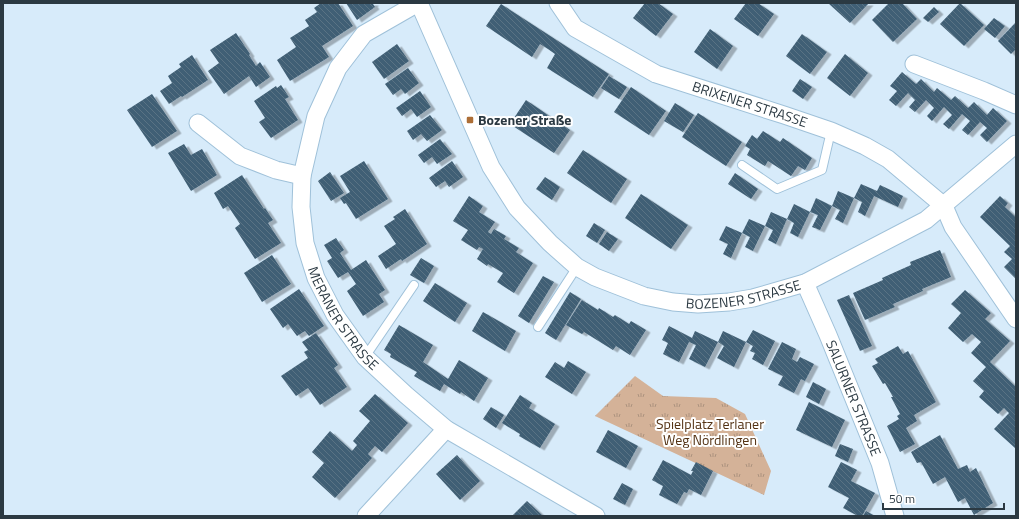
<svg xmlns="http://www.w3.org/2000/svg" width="1019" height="519" font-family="'Titillium Web',sans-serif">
	<defs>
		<pattern id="park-tufts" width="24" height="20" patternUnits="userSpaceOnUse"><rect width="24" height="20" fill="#d4b298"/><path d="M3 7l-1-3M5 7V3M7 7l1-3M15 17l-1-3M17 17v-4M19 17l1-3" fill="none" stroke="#ac927e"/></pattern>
		<pattern id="building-back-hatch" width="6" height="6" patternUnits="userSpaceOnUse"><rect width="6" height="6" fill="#415f74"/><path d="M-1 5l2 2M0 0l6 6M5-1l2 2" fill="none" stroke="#5a7384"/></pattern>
		<filter id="shadow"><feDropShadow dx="4.5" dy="2.5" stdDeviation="0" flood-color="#0004"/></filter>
	</defs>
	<rect width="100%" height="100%" fill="#d7ebfa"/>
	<polygon fill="url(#park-tufts)" points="635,376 663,396 716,398 745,414 771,471 764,495 595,416"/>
	<g fill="url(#building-back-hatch)" filter="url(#shadow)">
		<polygon points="321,3 338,3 353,26 322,46 329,57 290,81 277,60 296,47 290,38 309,26 305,20 317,12 314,8"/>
		<polygon points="346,3 375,3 373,4 375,7 357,20"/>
		<polygon points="645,3 658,3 673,14 656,36 633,18"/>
		<polygon points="746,3 758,3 774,14 758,36 734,19"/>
		<polygon points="828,3 869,3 850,23"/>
		<polygon points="889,3 902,3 917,19 893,42 872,20"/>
		<polygon points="960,3 984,25 964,46 940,24"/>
		<polygon points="501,4 609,74 593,97 547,68 555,54 548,49 540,44 532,57 486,26"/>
		<polygon points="934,7 939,12 928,22 923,18"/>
		<polygon points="994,18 1005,26 995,38 984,29"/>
		<polygon points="1016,22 1016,49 1011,54 998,41"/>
		<polygon points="710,29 733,46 717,69 694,52"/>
		<polygon points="236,33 250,54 249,55 256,66 260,62 270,77 256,87 249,76 224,94 208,71 219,63 210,50"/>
		<polygon points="802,34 827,52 810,74 786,56"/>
		<polygon points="397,44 409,61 384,79 372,62"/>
		<polygon points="845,54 868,73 850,96 827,78"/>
		<polygon points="192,55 208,80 182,97 181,96 169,104 160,91 172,83 168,76 181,67 179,64"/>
		<polygon points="408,68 419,83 405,94 401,89 393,95 385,84"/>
		<polygon points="902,72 916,84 921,79 934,92 937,88 951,100 955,96 968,108 974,102 987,115 993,108 1007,121 987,142 980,135 987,128 980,122 968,135 962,130 970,121 962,114 949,129 943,124 952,115 944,107 932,121 927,116 934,108 926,100 915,112 909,107 915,100 908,93 896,106 889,100 897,91 890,86"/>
		<polygon points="609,76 627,87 619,99 601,88"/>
		<polygon points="800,79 812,87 803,99 792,91"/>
		<polygon points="281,85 289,97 285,99 298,120 271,138 259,122 265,118 254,101 276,86 277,88"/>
		<polygon points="631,87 666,111 649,135 614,112"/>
		<polygon points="420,91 431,107 417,117 411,109 402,116 396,108"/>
		<polygon points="152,94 177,131 152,147 127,110"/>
		<polygon points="526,100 570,130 554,153 510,124"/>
		<polygon points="675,103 694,115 683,132 664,121"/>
		<polygon points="698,113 742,142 726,166 682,137"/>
		<polygon points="430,115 442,130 427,141 421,134 413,140 407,131"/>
		<polygon points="763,131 780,142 783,138 812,158 805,170 798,166 791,176 768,161 765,166 747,155 750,149 745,146 752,135 757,139"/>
		<polygon points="440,139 452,154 437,164 432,157 424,163 418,155"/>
		<polygon points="184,144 191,155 202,149 217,175 191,191 168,153"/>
		<polygon points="583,150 627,179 611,203 567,173"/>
		<polygon points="364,161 388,199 356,219 346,203 344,204 340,198 350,192 340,176"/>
		<polygon points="452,161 463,177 449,187 445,181 436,187 429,178"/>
		<polygon points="330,172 344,193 331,201 318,181"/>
		<polygon points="735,173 758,189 751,199 728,184"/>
		<polygon points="242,175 264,209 265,208 273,220 268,223 281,243 255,259 235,228 240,224 228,206 223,209 214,193"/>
		<polygon points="545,177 560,187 552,200 536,189"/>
		<polygon points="861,184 877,191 880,185 903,196 898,207 874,196 865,216 858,212 862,202 854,198"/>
		<polygon points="838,191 854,198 843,223 835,219 840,210 832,206"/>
		<polygon points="641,194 688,225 671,249 625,218"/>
		<polygon points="469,196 483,206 479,212 495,222 488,232 491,234 494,229 506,236 504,239 519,248 516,252 533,263 514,293 497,282 503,273 488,264 487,266 477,259 483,249 479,247 477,250 461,240 468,230 453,221"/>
		<polygon points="1000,196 1008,203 1005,207 1016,217 1016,279 1004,267 1012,259 1004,252 1010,246 980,217"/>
		<polygon points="816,198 832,206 820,230 812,227 818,215 810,212 798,237 790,233 794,223 787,219 794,204 810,212"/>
		<polygon points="405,209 427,244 402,261 401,259 386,269 378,256 396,244 384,226 395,219 393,217"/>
		<polygon points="771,212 787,219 776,244 768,240 773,230 765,226"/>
		<polygon points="749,219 765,226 753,251 745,247 750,237 742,233 731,258 723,254 728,244 719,240 726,226 742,233"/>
		<polygon points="594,223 605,230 597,243 586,236"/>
		<polygon points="607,232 618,239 609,251 599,244"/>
		<polygon points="336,238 344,250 340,253 351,270 366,260 385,290 379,294 384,302 363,316 347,291 356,284 348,272 338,278 327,261 332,258 324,245"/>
		<polygon points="940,250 951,277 922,289 923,291 893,304 895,307 865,320 853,293 883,280 882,278 911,265 910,262"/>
		<polygon points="272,255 291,284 262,302 244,273"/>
		<polygon points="421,258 434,266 424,283 410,275"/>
		<polygon points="543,276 554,282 529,323 518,316"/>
		<polygon points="435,283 467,303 455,322 423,301"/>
		<polygon points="299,289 324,326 309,336 305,331 297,336 288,324 283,328 270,309"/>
		<polygon points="965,290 991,313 985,319 1010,341 990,362 1016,387 1016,446 1015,448 994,429 1009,413 1004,408 998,414 979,397 984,391 973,381 986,367 971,353 981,342 972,334 963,342 948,328 961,313 951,304"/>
		<polygon points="570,292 581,299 556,340 545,333"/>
		<polygon points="849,295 872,346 860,351 837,300"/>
		<polygon points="582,300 598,310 599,308 613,317 615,315 629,324 631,321 646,330 630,355 616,346 613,350 584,332 582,334 566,325"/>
		<polygon points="483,312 516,331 505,351 472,331"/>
		<polygon points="399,325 433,345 423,362 448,379 459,360 488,378 474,401 461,392 460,394 444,384 440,391 414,376 417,372 390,357 391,354 384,350"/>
		<polygon points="669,326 692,338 695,331 718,342 705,367 689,359 696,345 689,342 679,362 663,354 668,343 662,340"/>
		<polygon points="753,330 775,341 763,365 752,359 755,353 750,351 753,346 746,342"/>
		<polygon points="723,331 746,342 734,367 717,358 724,346 718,342"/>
		<polygon points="316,333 338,365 334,368 347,387 320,405 308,388 296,396 281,376 308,358 304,352 308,350 302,342"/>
		<polygon points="782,342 796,349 792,359 797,362 800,357 814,364 805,381 801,379 794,393 778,385 783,376 768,369"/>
		<polygon points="898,346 903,354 908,351 936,402 914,415 917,421 906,428 915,444 900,452 887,426 899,419 897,416 900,414 891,397 893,397 885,383 883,384 872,366 878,363 875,359"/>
		<polygon points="568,361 586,372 572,394 545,377 555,362 564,368"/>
		<polygon points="813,382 826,389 819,404 806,397"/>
		<polygon points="375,394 408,423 382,452 375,446 368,454 372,458 335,498 312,477 324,463 312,452 330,431 352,451 357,445 353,441 370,421 359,411"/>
		<polygon points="520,395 532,403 529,408 555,424 540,448 519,436 520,434 502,423"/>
		<polygon points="809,402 845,420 832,447 796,430"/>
		<polygon points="491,407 504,415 496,428 483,419"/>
		<polygon points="608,430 638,446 626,468 596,452"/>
		<polygon points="940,435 958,469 967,465 970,472 976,468 993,503 974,515 965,498 958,502 945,477 933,484 921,462 917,463 911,452"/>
		<polygon points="840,444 853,449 848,462 835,456"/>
		<polygon points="457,455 480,481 460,500 436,474"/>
		<polygon points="663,460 691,475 693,471 691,471 696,462 713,471 701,495 689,489 687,493 684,492 677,504 659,495 663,486 652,480"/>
		<polygon points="841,462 857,470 851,481 875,493 862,516 858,516 843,508 849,498 828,487"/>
		<polygon points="622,483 633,489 625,505 613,499"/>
		<polygon points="527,501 543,516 512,516"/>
		<polygon points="866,511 875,516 863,516"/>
	</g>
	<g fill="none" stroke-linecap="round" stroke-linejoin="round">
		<defs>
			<g id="lane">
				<polyline points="742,165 777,189 822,170 831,131"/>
				<polyline points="538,327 577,267"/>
				<polyline points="365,357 414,285"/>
			</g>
			<g id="street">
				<path id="s1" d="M418 3 364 34 338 68 316 116 302 176 301 207 305 243 316 278 335 315 365 357 406 395 446 429 596 516"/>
				<path id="s2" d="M419 3 491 167 517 208 550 243 577 267 595 277 644 296 673 302 698 304 729 302 753 298 805 283 926 220 1016 144"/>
				<path id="s3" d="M558 3 575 28 656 74 784 115 831 131 865 146 888 159 944 206 953 227 1016 319"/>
				<polyline points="914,64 984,91 1016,105"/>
				<polyline points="198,123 240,156 276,170 302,176"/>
				<path id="s4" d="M805 283 828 335 880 463 895 516"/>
				<polyline points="366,516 446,429"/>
			</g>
		</defs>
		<use href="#lane" stroke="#9fc1d9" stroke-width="10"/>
		<use href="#street" stroke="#9fc1d9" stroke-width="19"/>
		<use href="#lane" stroke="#fff" stroke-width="8"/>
		<use href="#street" stroke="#fff" stroke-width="17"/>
	</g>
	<rect fill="#ad6e36" stroke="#fff" stroke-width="1.5" x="466" y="116" width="8" height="8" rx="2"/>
	<g text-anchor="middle" stroke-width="4" stroke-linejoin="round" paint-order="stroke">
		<g font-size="14" fill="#2b3942" stroke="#fff">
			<text dy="5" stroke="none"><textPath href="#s3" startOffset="222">BRIXENER STRASSE</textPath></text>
			<text dy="5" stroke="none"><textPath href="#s2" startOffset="486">BOZENER STRASSE</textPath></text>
			<text dy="5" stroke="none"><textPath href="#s1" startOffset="372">MERANER STRASSE</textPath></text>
			<text dy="5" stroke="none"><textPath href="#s4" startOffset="125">SALURNER STRASSE</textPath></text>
		</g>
		<g font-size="14" font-weight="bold" fill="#2b3942" stroke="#fff" text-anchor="start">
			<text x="478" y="125">Bozener Straße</text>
		</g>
		<g font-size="14" fill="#533214" stroke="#fff">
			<text x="710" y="429">Spielplatz Terlaner<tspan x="710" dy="16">Weg Nördlingen</tspan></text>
		</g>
	</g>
	<rect width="1019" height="519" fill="none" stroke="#2b3942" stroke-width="8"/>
	<path d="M883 503v6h121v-6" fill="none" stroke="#2b3942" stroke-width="2"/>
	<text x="889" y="503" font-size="12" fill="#2b3942" stroke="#ffffff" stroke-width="3" paint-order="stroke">50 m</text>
</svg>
